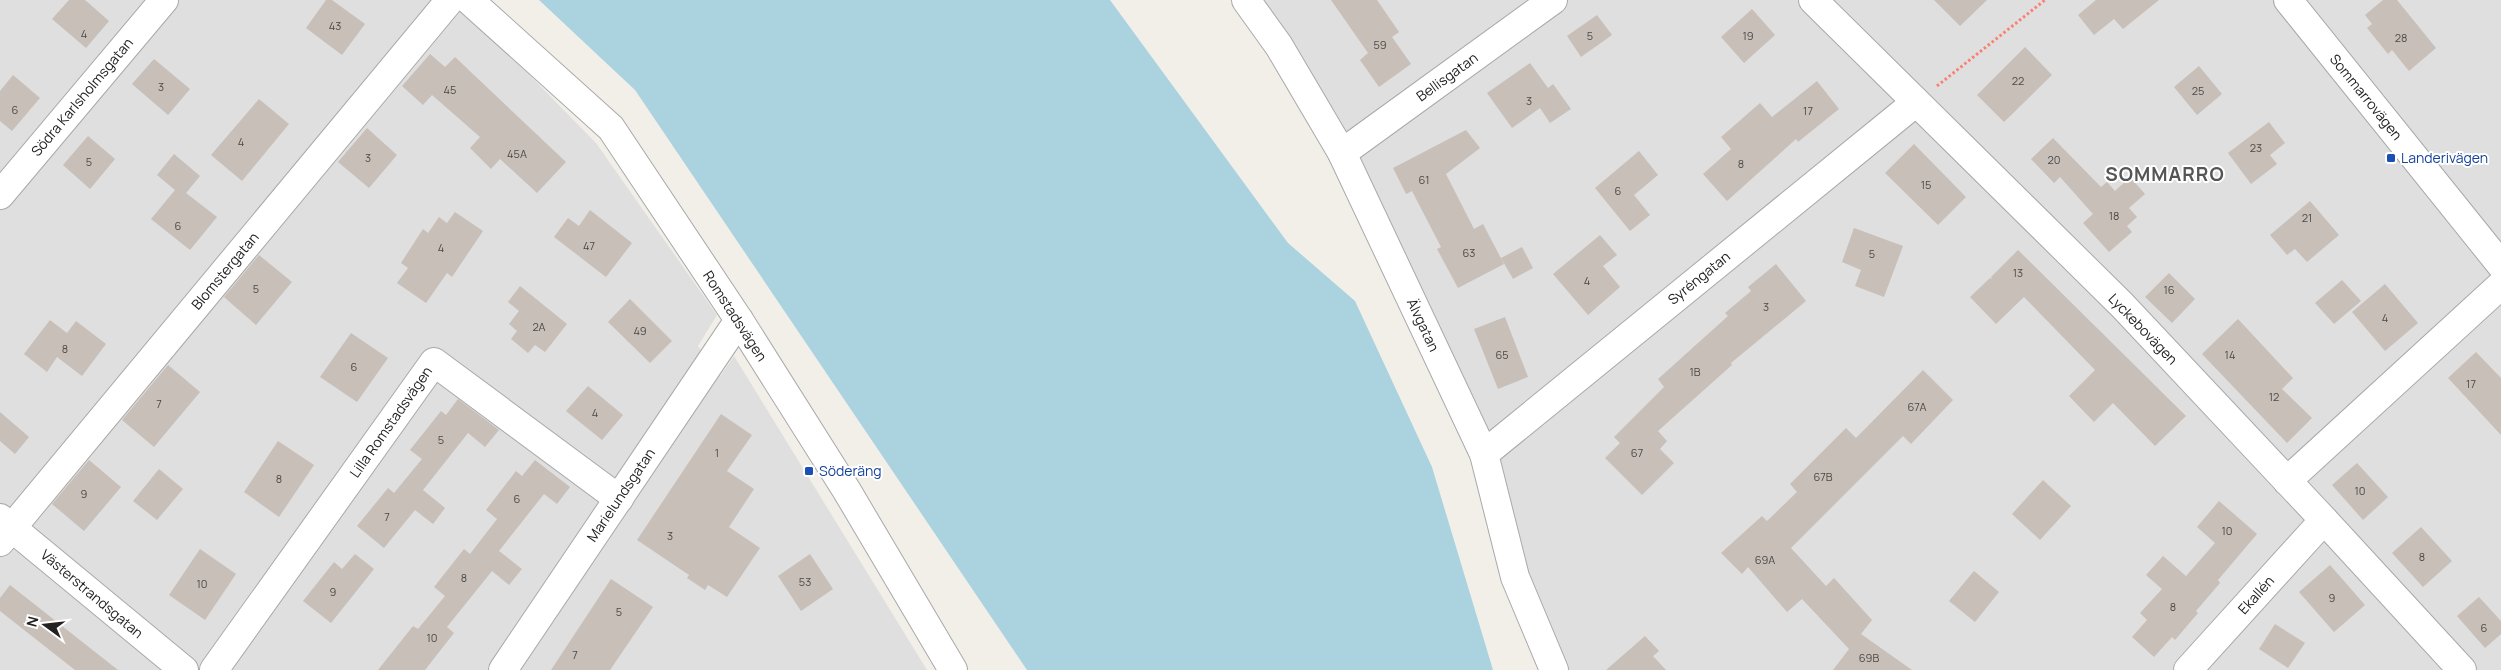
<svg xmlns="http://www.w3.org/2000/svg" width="2501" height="670" font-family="Manrope,sans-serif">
	<rect width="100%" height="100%" fill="#f2efe9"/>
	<g fill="#e0dfdf">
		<polygon points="0,0 452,0 458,2 596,143 717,315 698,346 720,376 734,356 927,670 0,670"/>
		<polygon points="1256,0 2501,0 2501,670 1565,670 1522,576 1483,439"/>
	</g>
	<polygon fill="#aad3df" points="539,0 1110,0 1288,243 1355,301 1432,467 1493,670 1027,670 635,90"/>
	<g fill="#c7bfb8">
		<polygon points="69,0 85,0 109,21 86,48 52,19"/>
		<polygon points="326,0 332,0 365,24 342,55 306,28"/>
		<polygon points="1331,0 1377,0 1399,32 1392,37 1411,64 1379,87 1360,60 1368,53"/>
		<polygon points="1934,0 1987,0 1960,26"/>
		<polygon points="2096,0 2159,0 2123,29 2114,19 2094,35 2078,15"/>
		<polygon points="2383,0 2397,0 2436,48 2409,71 2392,50 2388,54 2367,28 2372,24 2365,15"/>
		<polygon points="1752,9 1775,35 1744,63 1721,37"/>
		<polygon points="1597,15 1612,35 1581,57 1567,36"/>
		<polygon points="2025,47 2052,75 2004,122 1977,95"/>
		<polygon points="430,54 445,67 455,57 566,162 537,193 500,159 491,169 470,148 480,137 432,95 423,105 402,86"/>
		<polygon points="154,59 190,89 168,115 132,84"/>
		<polygon points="1530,63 1548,88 1553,84 1571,109 1550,123 1540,108 1512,128 1487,93"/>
		<polygon points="2199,66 2222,94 2197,115 2174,87"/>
		<polygon points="13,75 40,98 12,131 0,121 0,91"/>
		<polygon points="1817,81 1839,109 1798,142 1796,139 1727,201 1703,174 1731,149 1721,137 1760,103 1772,117"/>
		<polygon points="259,99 289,124 242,181 211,155"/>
		<polygon points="2269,122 2285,143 2270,155 2277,164 2251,184 2228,153"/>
		<polygon points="367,128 397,155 369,188 338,162"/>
		<polygon points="1466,130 1480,148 1446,174 1474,229 1483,224 1504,264 1458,288 1437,249 1441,247 1412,191 1406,194 1393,168"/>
		<polygon points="88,136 115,159 90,189 63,165"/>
		<polygon points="2053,138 2101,187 2107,182 2115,191 2130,177 2145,194 2129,208 2137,217 2127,226 2132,232 2109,252 2083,223 2093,214 2060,177 2054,183 2031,159"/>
		<polygon points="1914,144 1966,197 1938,225 1885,173"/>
		<polygon points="1639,151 1658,175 1634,195 1650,215 1630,231 1595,188"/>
		<polygon points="174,154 200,176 186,193 217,217 190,250 151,219 175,190 157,175"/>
		<polygon points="2310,201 2339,235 2307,262 2295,249 2287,255 2270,235"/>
		<polygon points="590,210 632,243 606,277 554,237 568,218 579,226"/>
		<polygon points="455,212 483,231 452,277 447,273 426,303 397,283 408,268 401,263 423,229 428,233 439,217 447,223"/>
		<polygon points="1854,228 1903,246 1884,297 1855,286 1861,270 1842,262"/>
		<polygon points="1600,235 1617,255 1603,266 1620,287 1588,315 1553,274"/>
		<polygon points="1522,247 1533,268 1513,279 1501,258"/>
		<polygon points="2018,250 2186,416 2155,446 2113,403 2094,422 2069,396 2095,370 2024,297 1996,324 1970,297 1990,278 1992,279 1991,277"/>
		<polygon points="259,255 292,282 256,325 224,297"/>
		<polygon points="1776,264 1806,301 1731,363 1732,365 1658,431 1667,441 1660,449 1674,463 1642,495 1605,458 1620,443 1614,437 1664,387 1658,379 1728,316 1725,313 1751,291 1748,287"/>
		<polygon points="2169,273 2195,299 2172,323 2145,297"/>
		<polygon points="2342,280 2361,301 2334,324 2315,303"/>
		<polygon points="2385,284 2418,323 2385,351 2352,312"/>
		<polygon points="520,286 567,324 545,352 535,345 528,353 511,339 517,331 509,324 519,311 508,302"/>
		<polygon points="630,299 672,341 650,363 608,322"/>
		<polygon points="1505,317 1528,377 1498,389 1474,329"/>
		<polygon points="2238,319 2293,378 2282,389 2312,418 2287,443 2202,354"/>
		<polygon points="50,320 67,333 76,321 106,344 82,376 57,357 47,372 24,354"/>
		<polygon points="351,333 388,358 357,402 320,377"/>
		<polygon points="2476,352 2501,378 2501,435 2448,378"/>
		<polygon points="168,365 200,392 154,447 122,420"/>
		<polygon points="1923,370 1953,400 1911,444 1903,436 1791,548 1826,586 1834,578 1872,620 1861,634 1912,670 1833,670 1849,649 1802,599 1787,612 1748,567 1742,574 1721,553 1762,516 1767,521 1797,492 1790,484 1846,428 1856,438"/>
		<polygon points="588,386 623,415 602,440 566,411"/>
		<polygon points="458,399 499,430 485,447 468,433 423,490 445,508 433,524 415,510 384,548 357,526 388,488 394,493 422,459 410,450 441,411 446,415"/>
		<polygon points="0,412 29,437 15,454 0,441"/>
		<polygon points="721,414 752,435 727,471 754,489 729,527 760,548 727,597 708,585 705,590 687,578 689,575 637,540"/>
		<polygon points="278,441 314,465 279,517 244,492"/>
		<polygon points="89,460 121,487 84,531 52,504"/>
		<polygon points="535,460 570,487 557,504 544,494 499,551 522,569 509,585 492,571 447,627 454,633 425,670 378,670 413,626 418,629 445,596 434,587 464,549 470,554 497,519 486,510 516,471 522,476"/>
		<polygon points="2357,463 2388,497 2363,520 2332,485"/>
		<polygon points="159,469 183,489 157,520 133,501"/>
		<polygon points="2043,480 2071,506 2040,540 2012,514"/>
		<polygon points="2219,501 2257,534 2218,580 2220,583 2196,611 2198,613 2175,640 2172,637 2154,657 2132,637 2147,620 2140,613 2162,589 2146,575 2163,556 2186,576 2215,543 2197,527"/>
		<polygon points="2421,527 2452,561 2423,587 2392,553"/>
		<polygon points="200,549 236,574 205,620 169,595"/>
		<polygon points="355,554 374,569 331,623 303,601 334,562 342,569"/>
		<polygon points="810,554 833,589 801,611 778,576"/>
		<polygon points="2330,565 2365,605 2334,632 2299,592"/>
		<polygon points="1974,571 1999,592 1975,622 1949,601"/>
		<polygon points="611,579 653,607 610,670 551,670"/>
		<polygon points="10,585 118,670 75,670 0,611 0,598"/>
		<polygon points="2479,597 2501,621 2501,634 2485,648 2457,616"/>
		<polygon points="2275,624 2305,643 2288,668 2259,649"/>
		<polygon points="1645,636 1659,651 1653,656 1666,670 1606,670"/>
	</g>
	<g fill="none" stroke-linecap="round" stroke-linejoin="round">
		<defs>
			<g id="minor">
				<polyline points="469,0 611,128 739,320 847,491 953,670"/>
				<polyline points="1246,0 1279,46 1342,153 1484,454 1515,577 1554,670"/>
				<polyline points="1813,0 2122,305 2324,520 2462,670"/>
				<polyline points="2288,0 2501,265"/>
				<polyline points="1342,153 1553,0"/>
				<polyline points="0,195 164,0"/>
				<polyline points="1484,454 1915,103"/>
				<polyline points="2287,481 2501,285"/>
				<polyline points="0,518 184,670"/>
				<polyline points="0,542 450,0"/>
				<polyline points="214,670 434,362 619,499"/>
				<polyline points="503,670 739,320"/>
				<polyline points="2188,670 2324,520"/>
			</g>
		</defs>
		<use href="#minor" stroke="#a9a9a9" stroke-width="30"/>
		<polyline stroke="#fa8072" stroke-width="3" stroke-dasharray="2.5 2.5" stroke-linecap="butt" points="1937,86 2045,0"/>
		<use href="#minor" stroke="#fff" stroke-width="28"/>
	</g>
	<g fill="#1a4fb4" stroke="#fff" stroke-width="2">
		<rect x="2386" y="153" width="10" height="10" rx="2.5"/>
		<rect x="804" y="466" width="10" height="10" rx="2.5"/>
	</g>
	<g text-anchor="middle" stroke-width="4" stroke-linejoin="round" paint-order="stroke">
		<g font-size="11" fill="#4b4948">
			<text x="335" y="30">43</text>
			<text x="84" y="38">4</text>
			<text x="1590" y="40">5</text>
			<text x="1748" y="40">19</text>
			<text x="2401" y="42">28</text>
			<text x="1380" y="49">59</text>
			<text x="2018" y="85">22</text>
			<text x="161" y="91">3</text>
			<text x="450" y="94">45</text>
			<text x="2198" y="95">25</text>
			<text x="1529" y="105">3</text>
			<text x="15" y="114">6</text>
			<text x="1808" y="115">17</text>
			<text x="241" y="146">4</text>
			<text x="2256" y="152">23</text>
			<text x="517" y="158">45A</text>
			<text x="368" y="162">3</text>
			<text x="2054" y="164">20</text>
			<text x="89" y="166">5</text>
			<text x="1741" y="168">8</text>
			<text x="1424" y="184">61</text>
			<text x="1926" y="189">15</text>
			<text x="1618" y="195">6</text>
			<text x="2114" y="220">18</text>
			<text x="2307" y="222">21</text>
			<text x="178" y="230">6</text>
			<text x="589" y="250">47</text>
			<text x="441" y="252">4</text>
			<text x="1469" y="257">63</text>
			<text x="1872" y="258">5</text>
			<text x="2018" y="277">13</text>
			<text x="1587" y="285">4</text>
			<text x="256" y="293">5</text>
			<text x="2169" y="294">16</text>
			<text x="1766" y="311">3</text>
			<text x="2385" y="322">4</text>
			<text x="539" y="331">2A</text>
			<text x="640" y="335">49</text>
			<text x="65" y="353">8</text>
			<text x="1502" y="359">65</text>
			<text x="2230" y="359">14</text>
			<text x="354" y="371">6</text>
			<text x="1695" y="376">1B</text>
			<text x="2471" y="388">17</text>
			<text x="2274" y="401">12</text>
			<text x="159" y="408">7</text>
			<text x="1917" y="411">67A</text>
			<text x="595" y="417">4</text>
			<text x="441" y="444">5</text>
			<text x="717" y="457">1</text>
			<text x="1637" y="457">67</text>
			<text x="1823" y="481">67B</text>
			<text x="279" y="483">8</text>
			<text x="2360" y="495">10</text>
			<text x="84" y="498">9</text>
			<text x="517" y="503">6</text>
			<text x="387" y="521">7</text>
			<text x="2227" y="535">10</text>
			<text x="670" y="540">3</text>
			<text x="2422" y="561">8</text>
			<text x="1765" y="564">69A</text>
			<text x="464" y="582">8</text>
			<text x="805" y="586">53</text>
			<text x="202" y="588">10</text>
			<text x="333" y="596">9</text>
			<text x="2332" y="602">9</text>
			<text x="2173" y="611">8</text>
			<text x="619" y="616">5</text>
			<text x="2484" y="632">6</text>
			<text x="432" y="642">10</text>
			<text x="575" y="659">7</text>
			<text x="1869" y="662">69B</text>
		</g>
		<g font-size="14" fill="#222" stroke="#fff">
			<text transform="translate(1447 77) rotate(-36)" y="5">Bellisgatan</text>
			<text transform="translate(82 97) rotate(-50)" y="5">Södra Karlsholmsgatan</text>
			<text transform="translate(2366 97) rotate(51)" y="5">Sommarrovägen</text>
			<text transform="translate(225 271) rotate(-50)" y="5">Blomstergatan</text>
			<text transform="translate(1699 278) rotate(-39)" y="5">Syréngatan</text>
			<text transform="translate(735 316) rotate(57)" y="5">Romstadsvägen</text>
			<text transform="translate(1423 325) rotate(65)" y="5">Älvgatan</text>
			<text transform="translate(2143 329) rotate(46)" y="5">Lyckebovägen</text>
			<text transform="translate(391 422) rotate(-55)" y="5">Lilla Romstadsvägen</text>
			<text transform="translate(621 495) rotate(-56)" y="5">Marielundsgatan</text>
			<text transform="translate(92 594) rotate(40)" y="5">Västerstrandsgatan</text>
			<text transform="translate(2256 595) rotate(-48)" y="5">Ekallén</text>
		</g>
		<g font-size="14" fill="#164399" stroke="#fff" text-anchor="start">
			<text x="2401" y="163">Landerivägen</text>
			<text x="819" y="476">Söderäng</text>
		</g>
		<g font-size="19" font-weight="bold" letter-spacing="1" fill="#555" stroke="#fff">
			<text x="2165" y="181">SOMMARRO</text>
		</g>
	</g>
	<g transform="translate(45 625) rotate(285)" stroke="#ffffff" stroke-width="4" paint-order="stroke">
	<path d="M0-4L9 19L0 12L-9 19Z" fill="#222222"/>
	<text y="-8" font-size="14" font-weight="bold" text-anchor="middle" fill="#222222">N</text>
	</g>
</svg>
